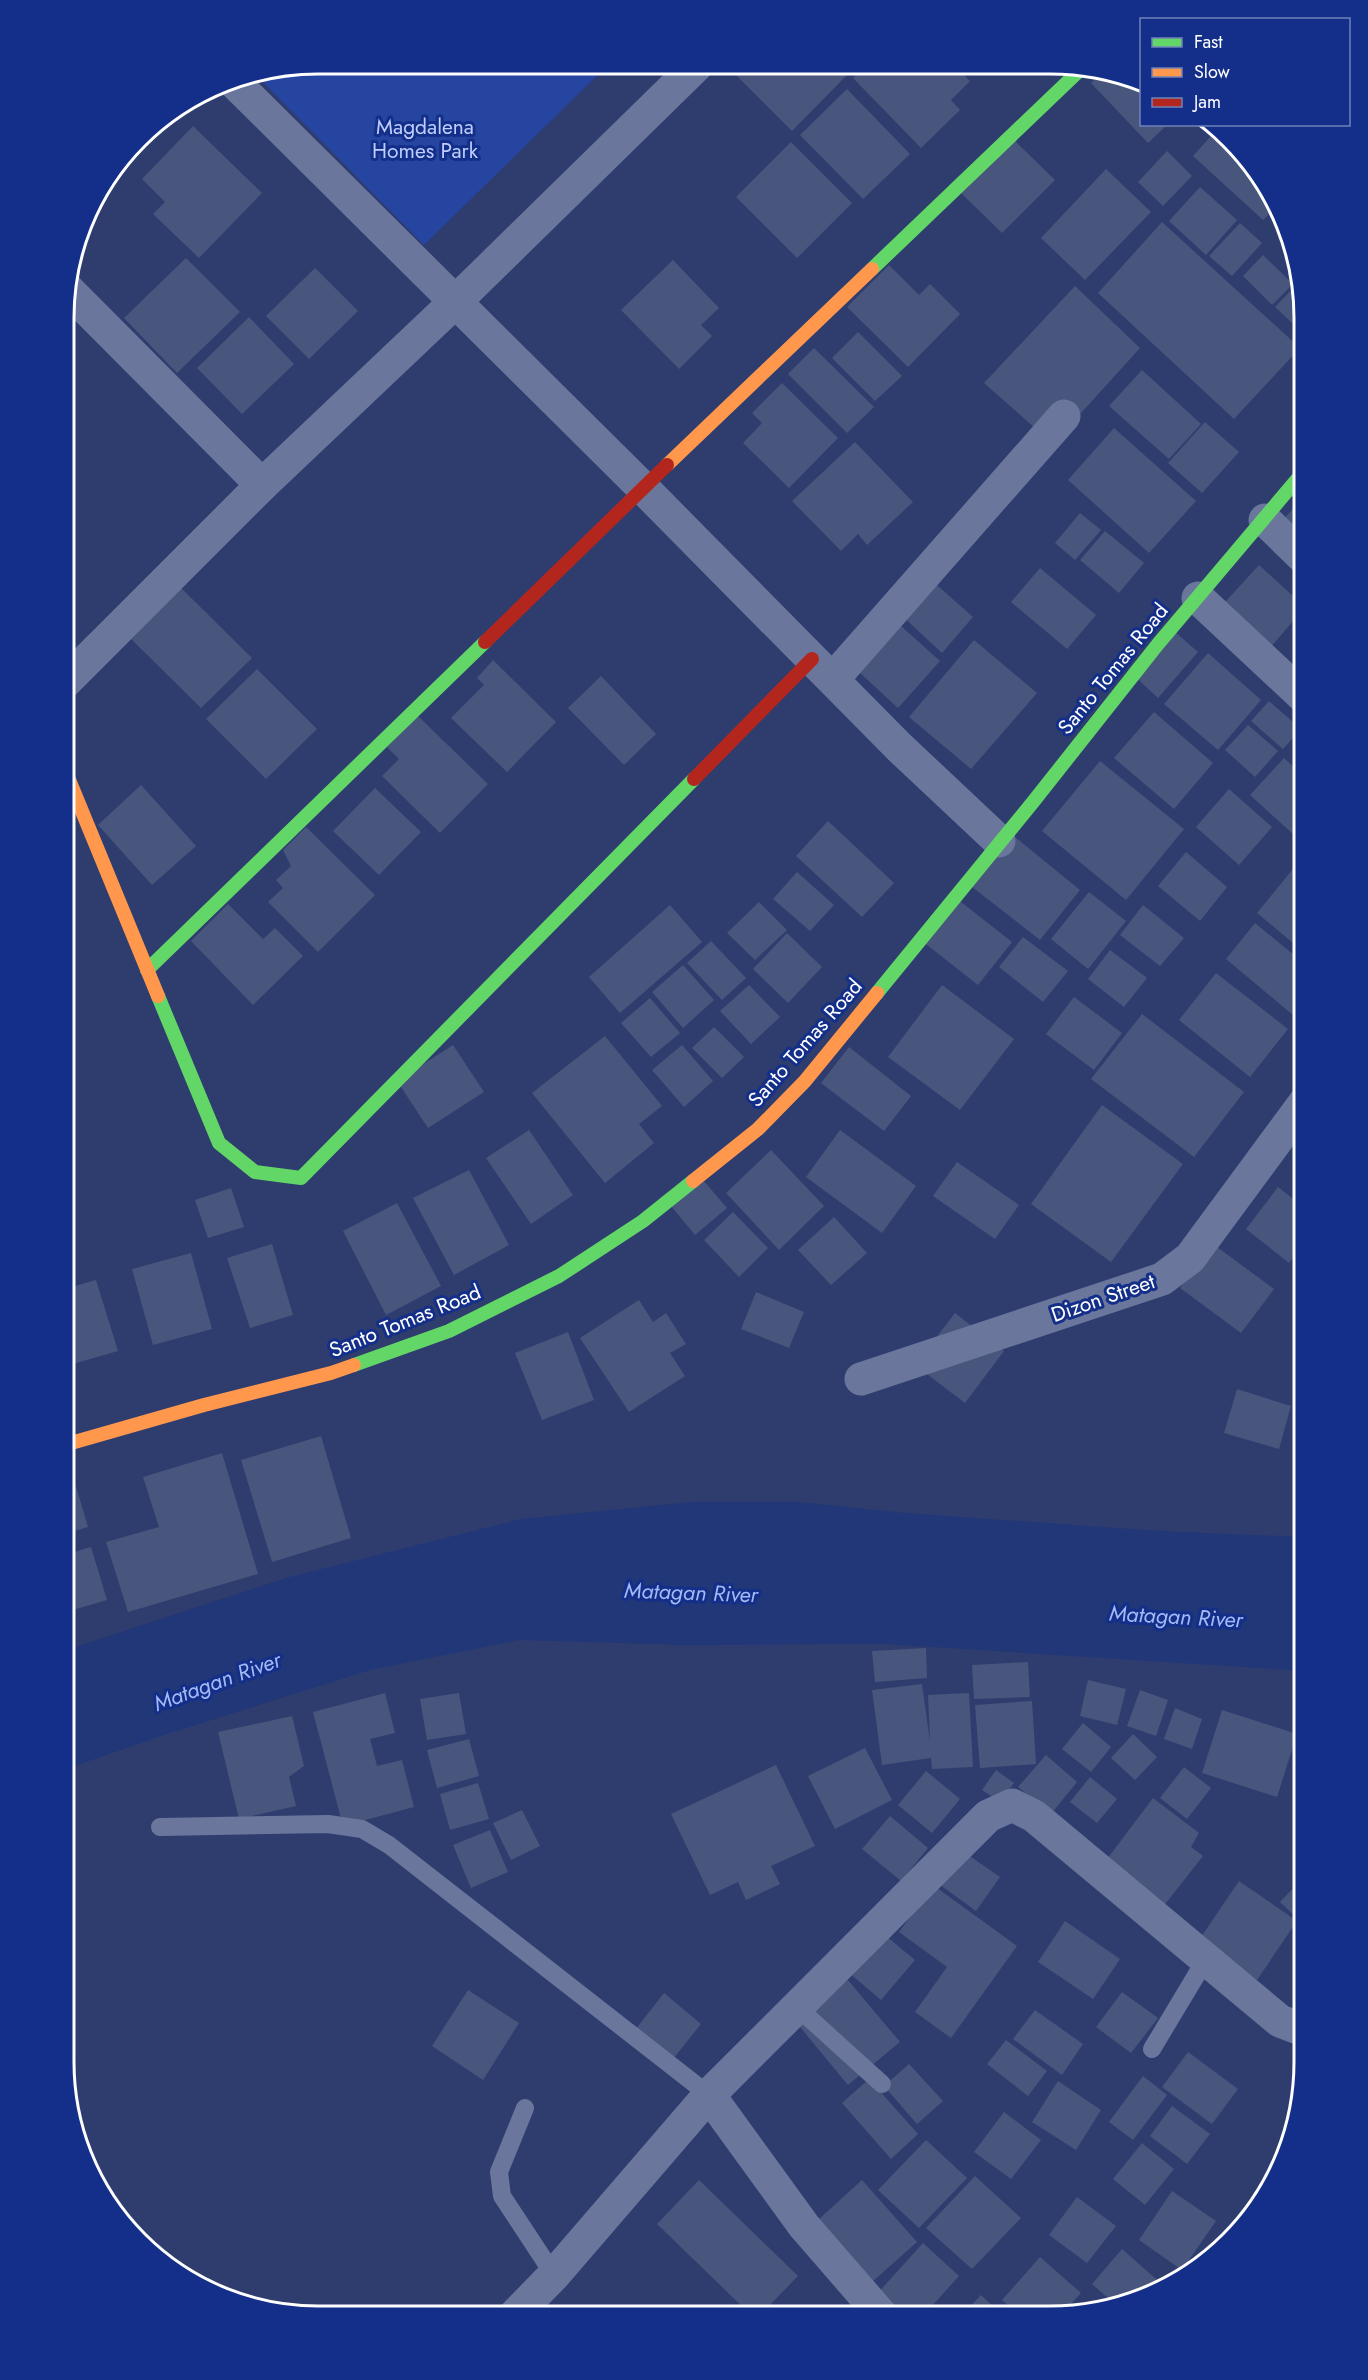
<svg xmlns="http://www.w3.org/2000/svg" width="1368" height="2380" font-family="Jost,sans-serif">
	<rect width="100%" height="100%" fill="#2e3d6e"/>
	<polygon fill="#2645a0" points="318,63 608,65 424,245 256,75"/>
	<polygon fill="#213778" points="692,1502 799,1502 905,1513 1159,1531 1305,1537 1305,1671 886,1644 683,1645 520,1640 370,1670 167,1734 63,1770 63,1651 286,1578 521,1519"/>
	<g fill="#48557d">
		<polygon points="732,66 838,66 847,75 792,131 729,68"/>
		<polygon points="865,66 956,67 970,81 951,100 960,110 921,148 853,78"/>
		<polygon points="1105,70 1142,82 1142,124 1168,124 1148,143 1091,83"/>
		<polygon points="847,89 910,154 863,199 800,135"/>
		<polygon points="193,126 262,193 199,258 153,214 165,202 142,179"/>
		<polygon points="1219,127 1262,176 1277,206 1263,220 1193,156"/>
		<polygon points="1012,138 1055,180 1002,233 959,191"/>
		<polygon points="791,142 852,203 797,258 736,197"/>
		<polygon points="1167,151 1192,176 1163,206 1138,182"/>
		<polygon points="1106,169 1151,212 1085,280 1041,238"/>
		<polygon points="1200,187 1237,220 1206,255 1169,221"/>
		<polygon points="1284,221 1291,236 1292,237 1279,226"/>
		<polygon points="1162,222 1300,348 1234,419 1098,293"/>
		<polygon points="1240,223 1262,243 1232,276 1209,256"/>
		<polygon points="1263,255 1293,284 1272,305 1243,276"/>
		<polygon points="186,258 240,312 177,373 124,318"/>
		<polygon points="673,260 719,308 701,325 712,336 679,369 621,310"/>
		<polygon points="889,265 919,295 930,284 960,314 908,367 847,307"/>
		<polygon points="315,268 358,311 309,359 266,316"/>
		<polygon points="1299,282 1305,318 1305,335 1275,307"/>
		<polygon points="1075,286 1140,348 1053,444 984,383"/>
		<polygon points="249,317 294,364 242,414 197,368"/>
		<polygon points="858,332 902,376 875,401 832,358"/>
		<polygon points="814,348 874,407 847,433 788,374"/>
		<polygon points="1142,370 1201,424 1169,459 1109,406"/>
		<polygon points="782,383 838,438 789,488 743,443 762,423 752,413"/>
		<polygon points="1205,422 1239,452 1202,493 1168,463"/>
		<polygon points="1114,428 1196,501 1149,553 1068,480"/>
		<polygon points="855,442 913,502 867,545 858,534 841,551 792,501"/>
		<polygon points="65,491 72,498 65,504"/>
		<polygon points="1305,496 1305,552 1277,526"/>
		<polygon points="1080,513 1101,530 1075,560 1055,543"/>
		<polygon points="1105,531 1144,563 1119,593 1080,560"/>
		<polygon points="1259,565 1305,607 1264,655 1216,612"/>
		<polygon points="1040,568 1096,615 1067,649 1011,602"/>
		<polygon points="929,578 973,617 942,653 898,612"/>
		<polygon points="173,580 252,658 201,708 123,631"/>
		<polygon points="1167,625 1198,652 1158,698 1128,670"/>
		<polygon points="901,626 940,661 898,708 859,672"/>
		<polygon points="974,640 1037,693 971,769 909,717"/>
		<polygon points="1208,653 1261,700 1218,750 1164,704"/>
		<polygon points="493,660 556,722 507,772 451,718 484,685 477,678"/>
		<polygon points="257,669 317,729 266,779 206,719"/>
		<polygon points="601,676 656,734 624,765 568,708"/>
		<polygon points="1269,701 1301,729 1283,749 1251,721"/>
		<polygon points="1154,712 1213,763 1174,809 1114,758"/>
		<polygon points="418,716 488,784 440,833 382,776 399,759 387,747"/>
		<polygon points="1248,725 1278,751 1255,777 1225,750"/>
		<polygon points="1284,758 1305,777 1305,821 1293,834 1250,795"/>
		<polygon points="1100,761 1184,829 1126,900 1042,831"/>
		<polygon points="141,785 196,846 152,885 98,825"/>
		<polygon points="375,788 421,832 379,875 333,831"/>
		<polygon points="1229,789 1272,827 1239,865 1196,827"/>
		<polygon points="828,821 894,883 862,917 796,856"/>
		<polygon points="306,827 375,895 318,952 268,902 283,888 276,880 291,866 283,850"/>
		<polygon points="1009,832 1080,890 1040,940 967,883"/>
		<polygon points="1186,852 1227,887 1200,921 1158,886"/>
		<polygon points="1302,858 1305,861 1305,953 1257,913"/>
		<polygon points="797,872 834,905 810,931 773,899"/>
		<polygon points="1089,892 1126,921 1088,969 1051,939"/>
		<polygon points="956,898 1012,942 978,985 922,941"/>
		<polygon points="759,902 787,930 755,960 727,933"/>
		<polygon points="228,904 263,939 275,928 303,956 253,1005 191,941"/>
		<polygon points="670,905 702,942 620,1013 589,977"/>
		<polygon points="1143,905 1184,938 1160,966 1120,935"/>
		<polygon points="1255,923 1305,964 1305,1015 1300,1021 1226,959"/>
		<polygon points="787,933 822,967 788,1003 753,969"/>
		<polygon points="1023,937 1068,971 1043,1002 999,967"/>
		<polygon points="711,941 746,978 722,1000 687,963"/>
		<polygon points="1110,950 1147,978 1124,1007 1088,979"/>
		<polygon points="683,965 714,1000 683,1028 652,992"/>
		<polygon points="1216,973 1288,1029 1250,1077 1179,1020"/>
		<polygon points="749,985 780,1017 751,1044 720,1011"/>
		<polygon points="942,985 1014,1039 960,1110 888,1057"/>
		<polygon points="1074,997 1122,1033 1094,1070 1046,1034"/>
		<polygon points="650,998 680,1033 651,1057 621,1023"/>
		<polygon points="1142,1014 1244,1092 1194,1157 1091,1079"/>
		<polygon points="714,1027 744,1057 722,1078 692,1048"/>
		<polygon points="605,1036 662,1106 639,1124 654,1143 605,1183 532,1093"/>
		<polygon points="453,1045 484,1092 428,1128 397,1081"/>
		<polygon points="682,1045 713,1081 684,1107 652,1070"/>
		<polygon points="849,1047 911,1096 884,1131 821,1083"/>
		<polygon points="1102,1105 1183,1164 1111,1262 1031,1204"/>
		<polygon points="529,1130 573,1195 531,1224 486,1158"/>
		<polygon points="840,1130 916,1186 882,1233 806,1177"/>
		<polygon points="1305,1144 1305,1164 1295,1157"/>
		<polygon points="771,1150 824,1206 779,1250 726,1193"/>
		<polygon points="957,1162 1019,1205 995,1239 933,1196"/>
		<polygon points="469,1170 509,1245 454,1275 413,1198"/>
		<polygon points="703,1180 727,1208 695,1235 671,1206"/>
		<polygon points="1278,1187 1305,1208 1305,1242 1289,1263 1246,1229"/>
		<polygon points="231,1188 244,1227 208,1238 195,1200"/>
		<polygon points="397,1203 441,1286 386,1315 343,1231"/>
		<polygon points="733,1212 768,1248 739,1277 704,1240"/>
		<polygon points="834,1217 867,1253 831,1285 798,1250"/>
		<polygon points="272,1244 293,1315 250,1328 227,1258"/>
		<polygon points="1213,1244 1274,1289 1241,1333 1180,1288"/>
		<polygon points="191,1253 212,1329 153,1345 132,1269"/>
		<polygon points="96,1280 118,1351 66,1366 64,1358 64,1289"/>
		<polygon points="756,1292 804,1312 789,1348 741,1329"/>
		<polygon points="639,1300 653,1322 666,1313 686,1344 670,1353 685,1376 629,1412 580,1338"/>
		<polygon points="955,1313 1004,1351 965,1403 915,1365"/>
		<polygon points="568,1332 594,1400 542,1420 515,1353"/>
		<polygon points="1237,1389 1291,1406 1279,1449 1224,1433"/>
		<polygon points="321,1436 351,1538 272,1562 241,1460"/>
		<polygon points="222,1453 258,1574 128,1612 106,1542 159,1527 143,1477"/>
		<polygon points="75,1483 88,1527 64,1534 64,1487"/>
		<polygon points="91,1547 107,1600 73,1610 64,1581 64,1555"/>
		<polygon points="64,1614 69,1627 64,1629"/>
		<polygon points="926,1648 927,1678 875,1682 872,1651"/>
		<polygon points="1028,1662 1030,1697 974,1699 972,1665"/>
		<polygon points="1088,1680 1126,1689 1117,1725 1080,1716"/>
		<polygon points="922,1684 930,1742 928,1695 969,1693 973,1767 932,1769 931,1758 882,1765 872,1690"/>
		<polygon points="1140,1690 1168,1700 1156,1736 1127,1726"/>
		<polygon points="385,1693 395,1733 370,1739 377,1766 402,1760 414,1807 343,1826 313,1712"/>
		<polygon points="459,1693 466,1734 427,1740 420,1699"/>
		<polygon points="1032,1701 1036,1764 980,1768 975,1705"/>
		<polygon points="1175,1708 1202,1719 1192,1749 1164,1739"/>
		<polygon points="1222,1710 1297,1734 1277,1797 1202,1773"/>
		<polygon points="292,1716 304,1766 289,1777 296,1806 239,1819 218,1732"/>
		<polygon points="1083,1723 1111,1747 1091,1772 1062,1749"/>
		<polygon points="1133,1734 1157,1757 1135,1780 1111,1758"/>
		<polygon points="469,1739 479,1776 437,1788 427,1750"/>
		<polygon points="865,1748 892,1800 835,1829 808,1776"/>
		<polygon points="1046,1755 1077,1782 1051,1814 1018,1787"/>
		<polygon points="776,1765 815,1846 771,1866 780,1884 746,1900 738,1882 710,1895 671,1814"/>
		<polygon points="1184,1767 1211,1788 1187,1819 1160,1798"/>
		<polygon points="996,1770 1014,1783 1000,1802 982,1790"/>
		<polygon points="926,1771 960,1799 932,1833 898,1805"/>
		<polygon points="1090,1777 1117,1799 1097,1823 1070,1802"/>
		<polygon points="478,1783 489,1819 450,1830 440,1794"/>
		<polygon points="1153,1798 1199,1833 1191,1847 1203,1856 1159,1912 1101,1867"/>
		<polygon points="522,1810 540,1846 511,1860 493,1823"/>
		<polygon points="890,1816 928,1848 901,1881 862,1849"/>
		<polygon points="490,1830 508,1872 471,1888 453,1845"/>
		<polygon points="948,1841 1000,1877 976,1911 925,1874"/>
		<polygon points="1304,1877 1304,1925 1280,1902"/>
		<polygon points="1239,1881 1297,1921 1257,1980 1199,1940"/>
		<polygon points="933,1885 1017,1946 951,2038 915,2012 947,1967 899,1932"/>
		<polygon points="1065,1921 1120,1959 1093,1999 1038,1962"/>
		<polygon points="874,1926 915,1960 881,2000 841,1966"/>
		<polygon points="842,1973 900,2042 848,2085 790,2015"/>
		<polygon points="468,1990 519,2023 483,2080 432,2046"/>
		<polygon points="1122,1992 1158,2018 1131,2053 1096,2027"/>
		<polygon points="664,1993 701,2024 673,2059 635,2030"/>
		<polygon points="1035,2010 1083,2044 1062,2075 1013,2039"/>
		<polygon points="1006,2040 1047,2071 1028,2096 987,2064"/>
		<polygon points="1188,2052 1238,2089 1212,2124 1162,2087"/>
		<polygon points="909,2064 943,2101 917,2124 884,2086"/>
		<polygon points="1143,2076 1167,2095 1133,2140 1109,2122"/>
		<polygon points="869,2079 918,2134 891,2159 842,2103"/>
		<polygon points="1058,2081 1101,2110 1076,2150 1032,2122"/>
		<polygon points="1172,2106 1210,2134 1187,2164 1150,2136"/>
		<polygon points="1004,2112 1041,2140 1011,2179 974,2152"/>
		<polygon points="926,2140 967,2178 919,2228 878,2190"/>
		<polygon points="1142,2143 1174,2169 1145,2205 1113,2179"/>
		<polygon points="975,2176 1021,2218 972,2269 926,2228"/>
		<polygon points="699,2180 798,2276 759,2316 752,2316 657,2224"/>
		<polygon points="862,2180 917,2242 863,2290 808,2229"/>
		<polygon points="1172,2191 1216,2221 1182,2270 1139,2240"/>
		<polygon points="1077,2197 1116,2226 1087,2263 1049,2235"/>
		<polygon points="923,2243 959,2276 922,2317 897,2317 875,2296"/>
		<polygon points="1122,2249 1164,2286 1132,2303 1117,2306 1092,2284"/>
		<polygon points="1040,2257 1081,2293 1061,2315 1021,2317 1002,2300"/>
		<polygon points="981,2295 1004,2317 960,2317"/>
	</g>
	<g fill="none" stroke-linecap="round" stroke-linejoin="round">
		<g stroke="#6a769b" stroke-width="18">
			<polyline points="160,1827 328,1824 362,1829 389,1845 709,2095"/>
			<polyline points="798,2008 882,2084"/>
			<polyline points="1152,2049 1206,1959"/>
			<polyline points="525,2108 499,2172 502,2196 554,2275"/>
		</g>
		<g stroke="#6a769b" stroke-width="33">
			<polyline points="232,80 643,488 899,747 999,841"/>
			<polyline points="65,287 262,485"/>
			<polyline points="1265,520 1305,559"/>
			<polyline points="1198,598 1305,698"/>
			<polyline points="833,679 1064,416"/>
			<polyline points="65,682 262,485 454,303 697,65"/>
			<polyline points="861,1379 1162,1279 1190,1258 1305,1102"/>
			<polyline points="709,2095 804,2226 883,2317"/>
			<polyline points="515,2315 554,2275 709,2095 988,1816 1012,1805 1034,1816 1280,2021 1301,2029 1304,2027"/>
		</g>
		<g stroke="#63d668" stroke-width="14">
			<polyline points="872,269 1082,68"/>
			<polyline points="147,970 485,642"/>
			<polyline points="877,993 1033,802 1158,644 1305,470"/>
			<polyline points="158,996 219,1143 255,1172 301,1178 694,779"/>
			<polyline points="354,1365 449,1331 559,1276 643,1221 693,1181"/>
		</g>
		<g stroke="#ff974d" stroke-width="14">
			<polyline points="667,465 872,269"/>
			<polyline points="65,770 158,996"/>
			<polyline points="693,1181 758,1129 805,1081 877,993"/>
			<polyline points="64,1445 204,1405 331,1373 354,1365"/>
		</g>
		<g stroke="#b3261e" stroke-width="14">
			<polyline points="485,642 667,465"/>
			<polyline points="694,779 812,659"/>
		</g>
	</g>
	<g text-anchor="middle" stroke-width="6" stroke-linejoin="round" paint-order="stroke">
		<g font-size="21" fill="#bfcefc" stroke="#132f89">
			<text x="425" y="134">Magdalena<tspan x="425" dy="24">Homes Park</tspan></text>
		</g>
		<g font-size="21" fill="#fff" stroke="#132f89">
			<text transform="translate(1113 669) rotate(-51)" y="7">Santo Tomas Road</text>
			<text transform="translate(805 1043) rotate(-49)" y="7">Santo Tomas Road</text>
			<text transform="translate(1103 1298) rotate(-19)" y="7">Dizon Street</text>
			<text transform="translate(405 1321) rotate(-22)" y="7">Santo Tomas Road</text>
		</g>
		<g font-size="22" font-style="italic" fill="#a4baf7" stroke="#132f89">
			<text transform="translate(691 1592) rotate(2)" y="8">Matagan River</text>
			<text transform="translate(1176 1616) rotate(3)" y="8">Matagan River</text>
			<text transform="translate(217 1681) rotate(-20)" y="8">Matagan River</text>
		</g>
	</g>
	<path d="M0 0H1368V2380H0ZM318 74H1050A244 244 0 0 1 1294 318V2062A244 244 0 0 1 1050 2306H318A244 244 0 0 1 74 2062V318A244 244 0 0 1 318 74Z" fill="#132f89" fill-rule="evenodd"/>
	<path fill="none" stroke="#fff" stroke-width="3" d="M318 74H1050A244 244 0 0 1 1294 318V2062A244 244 0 0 1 1050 2306H318A244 244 0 0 1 74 2062V318A244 244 0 0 1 318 74Z"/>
	<rect x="1140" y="18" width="210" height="108" fill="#132f89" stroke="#7182b8" stroke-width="1.5"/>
	<rect x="1152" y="38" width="30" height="9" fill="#63d668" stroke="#7182b8" stroke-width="1.5"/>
	<text x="1194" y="48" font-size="18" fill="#ffffff">Fast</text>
	<rect x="1152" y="68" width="30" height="9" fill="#ff974d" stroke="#7182b8" stroke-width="1.5"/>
	<text x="1194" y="78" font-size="18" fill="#ffffff">Slow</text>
	<rect x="1152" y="98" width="30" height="9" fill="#b3261e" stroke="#7182b8" stroke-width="1.5"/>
	<text x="1194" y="108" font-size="18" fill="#ffffff">Jam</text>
</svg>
